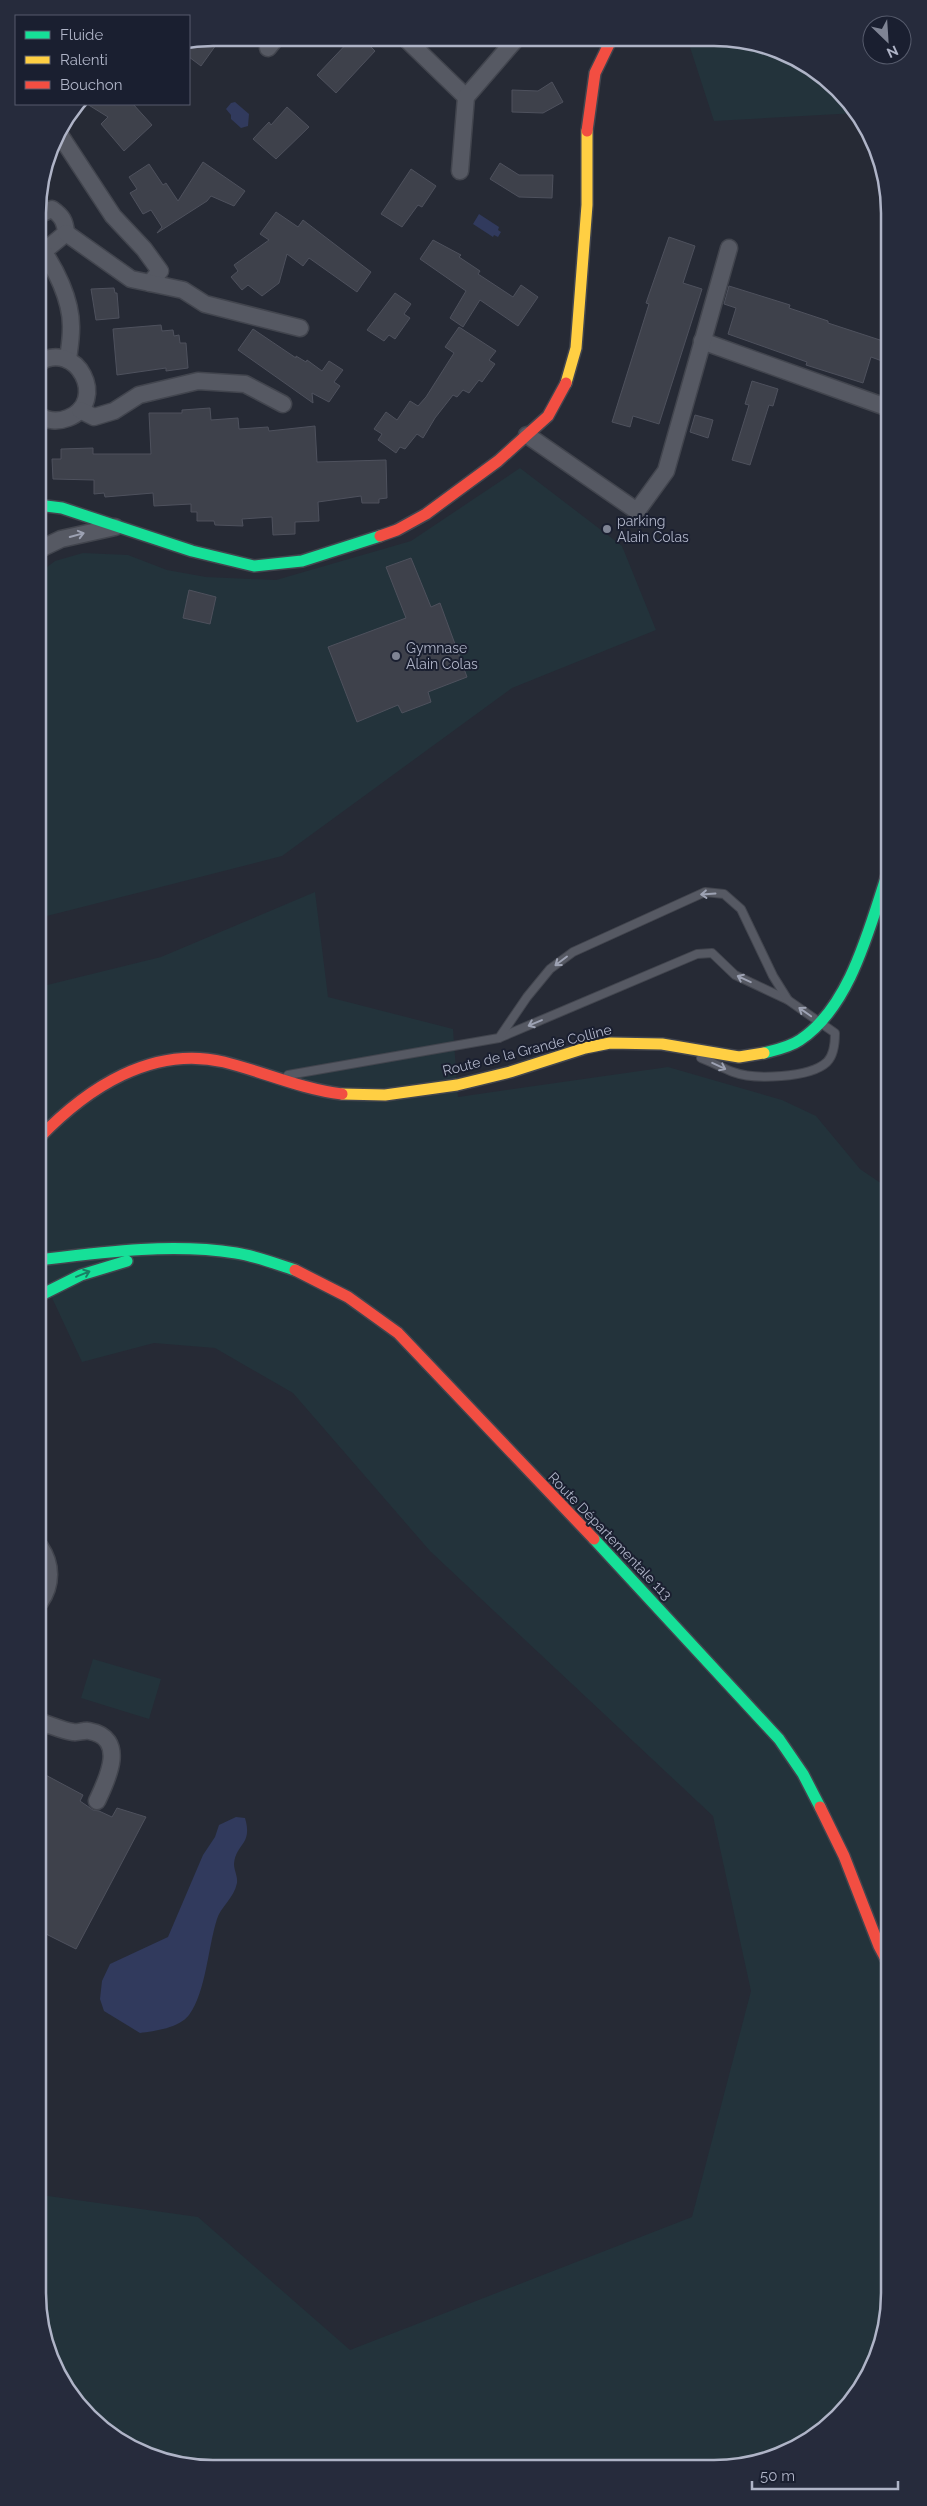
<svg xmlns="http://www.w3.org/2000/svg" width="927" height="2506" font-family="Raleway,sans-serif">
	<rect width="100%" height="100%" fill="#262a35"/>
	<g fill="#23333b">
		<path d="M688 41C707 41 731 37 750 41 796 53 828 76 857 113L714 121Z"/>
		<polygon points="520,468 622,546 656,630 512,688 282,856 39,918 38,574 55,561 83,553 128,555 167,570 206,577 276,580 411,541"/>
		<polygon points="315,892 328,997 453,1029 458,1097 668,1067 782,1100 816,1116 860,1169 888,1188 889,2304 876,2360 846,2408 802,2445 748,2465 179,2465 135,2450 89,2417 61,2380 41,2327 41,2195 198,2217 350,2350 692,2217 751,1991 713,1816 430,1551 293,1393 215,1348 154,1343 82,1362 39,1270 39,987 161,957"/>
		<polygon points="93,1659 161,1679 149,1719 81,1698"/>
	</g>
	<g fill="#313a5d">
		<polygon points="235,102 249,114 248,126 241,128 231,119 231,115 226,109 231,103"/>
		<polygon points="479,214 499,227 498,230 501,232 498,237 494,235 493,237 473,224"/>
		<path d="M236 1817 245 1818C253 1845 236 1843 234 1864 234 1870 238 1877 237 1883 234 1898 220 1908 217 1919 208 1947 206 1992 189 2015 179 2028 155 2031 140 2033L104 2011 100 1999 102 1981 110 1964 168 1937 203 1855 215 1837 219 1825Z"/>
	</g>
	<g fill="#3e414b" stroke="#4e515d">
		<polygon points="213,38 221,38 201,66 189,57 189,42"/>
		<polygon points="352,38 362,38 375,51 336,93 317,75"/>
		<polygon points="552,82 563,102 543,113 512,112 512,90 538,91"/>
		<polygon points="87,104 133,104 152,125 124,151 101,124 108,117"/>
		<polygon points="287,107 309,127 276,159 253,139 269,122 271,125"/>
		<polygon points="203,162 245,191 234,206 211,196 207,201 157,233 162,227 151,210 143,214 130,193 137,189 129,177 149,164 163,185 166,183 178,201"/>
		<polygon points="500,163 519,175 553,175 552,198 519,197 490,179"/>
		<polygon points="411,169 436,186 422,207 418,205 402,227 381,214"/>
		<polygon points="276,212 298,227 303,220 371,272 357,292 309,258 303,266 287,254 279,283 262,296 248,285 242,290 231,277 238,271 234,265 269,240 260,234"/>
		<polygon points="669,237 695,246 683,283 702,289 659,424 633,416 630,427 612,422 649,304 646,303"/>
		<polygon points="433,240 461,255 459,257 480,271 478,274 513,297 521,285 538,297 518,326 480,300 463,327 450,318 466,291 420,259"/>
		<polygon points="729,286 790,305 789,308 828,321 828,323 886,342 882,361 871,357 863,383 806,365 807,362 728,334 736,308 724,304"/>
		<polygon points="114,288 115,293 117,293 119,318 96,320 91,289"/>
		<polygon points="395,293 411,304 404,314 410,318 395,339 389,335 384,341 367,330"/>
		<polygon points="161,325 162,331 173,330 174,336 179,335 180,343 186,343 188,368 166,371 166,368 117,375 113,329"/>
		<polygon points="459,327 496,351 489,360 495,364 482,382 479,380 469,393 463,390 457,397 453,395 435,418 423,438 417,434 405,449 400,447 396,453 378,440 382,434 374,429 386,412 397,420 410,401 418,406 426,397 454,353 445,347"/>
		<polygon points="253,329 296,358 296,356 306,362 307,360 322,371 329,361 343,370 334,382 340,386 329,402 312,393 313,403 238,350"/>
		<polygon points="752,381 778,389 773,406 769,405 750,465 732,460 749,405 745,404"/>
		<polygon points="210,408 211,420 238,418 239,429 268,427 269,431 315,426 317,462 386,460 387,498 379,499 379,503 362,503 361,496 318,502 319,521 295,522 295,534 273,535 272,517 242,519 243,526 215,525 214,521 197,521 197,512 191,512 191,504 154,506 153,493 105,497 104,493 94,494 94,480 53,479 52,459 61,459 61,449 93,448 93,454 151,454 149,413 182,413 182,410"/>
		<polygon points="695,415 713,420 708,438 690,432"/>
		<polygon points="411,558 431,607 440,603 467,677 428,692 431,702 402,713 398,705 357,722 328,647 406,618 386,567"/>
		<polygon points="189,590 216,597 210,624 183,618"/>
		<polygon points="40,1772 83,1795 80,1801 93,1810 99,1811 112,1817 117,1808 146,1817 76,1949 40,1931"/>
	</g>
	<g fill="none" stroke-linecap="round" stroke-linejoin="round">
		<defs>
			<g id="lane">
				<polyline points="499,1038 697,954 712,953 735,975 788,1000"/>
				<path d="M288 1075 499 1038 527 997 550 969 573 952 705 892 724 894 741 909 773 976 788 1000 835 1033C835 1042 834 1055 827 1062 810 1078 754 1080 733 1072 722 1068 712 1062 701 1058"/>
			</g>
			<g id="street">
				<polyline points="406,39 466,97"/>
				<polyline points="268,48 276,38"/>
				<polyline points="58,132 113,216 144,249 160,271 150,283"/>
				<polyline points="460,171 466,97 516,39"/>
				<path d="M38 215 52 209C62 216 65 221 66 233L43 252"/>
				<polyline points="66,233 131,279 183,290 205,304 300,328"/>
				<path d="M38 244C55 267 72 300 71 329 71 340 69 350 68 360"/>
				<polyline points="702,341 886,407"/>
				<path d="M38 363C77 338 109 402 68 418 58 422 47 421 38 415"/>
				<polyline points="80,410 94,417 114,411 139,395 198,381 245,384 283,404"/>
				<polyline points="527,435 637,511 666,471 729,248"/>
				<polyline points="38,550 61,539 115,527"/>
				<path d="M40 1547C52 1564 52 1585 40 1602"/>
				<path d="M40 1722C51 1725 63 1731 73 1732 78 1733 84 1730 89 1731 128 1738 107 1780 97 1801"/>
			</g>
			<g id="fast">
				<polyline points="38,505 62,508 192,551 254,566 302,561 380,536"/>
				<path d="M764 1053C776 1050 790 1047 800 1040 850 1007 869 929 887 875"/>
				<path d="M39 1260C104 1252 171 1243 236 1253 256 1256 276 1264 295 1270"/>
				<polyline points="39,1296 81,1275 127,1261"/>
				<polyline points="594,1539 779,1739 803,1774 820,1807"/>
			</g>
			<g id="slow">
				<polyline points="566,383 576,348 587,205 587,131"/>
				<polyline points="342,1094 385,1095 457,1085 510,1072 585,1048 610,1043 662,1044 739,1057 764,1053"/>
			</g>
			<g id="jam">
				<polyline points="587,131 595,73 611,40"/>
				<polyline points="380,536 397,530 426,514 498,461 548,416 566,383"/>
				<path d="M39 1138C87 1088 152 1045 224 1062 264 1072 301 1089 342 1094"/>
				<polyline points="295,1270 348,1297 398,1333 594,1539"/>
				<polyline points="820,1807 844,1856 879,1946 889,1965"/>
			</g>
		</defs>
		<use href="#lane" stroke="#42454e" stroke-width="10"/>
		<use href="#street" stroke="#42454e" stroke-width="19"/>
		<use href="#fast" stroke="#42454e" stroke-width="14"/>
		<use href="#slow" stroke="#42454e" stroke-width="14"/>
		<use href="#jam" stroke="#42454e" stroke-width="14"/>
		<use href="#lane" stroke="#565963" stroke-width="8"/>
		<use href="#street" stroke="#565963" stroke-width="16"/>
		<use href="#fast" stroke="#16e098" stroke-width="11"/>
		<use href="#slow" stroke="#ffcf43" stroke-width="11"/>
		<use href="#jam" stroke="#f24e42" stroke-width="11"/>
	</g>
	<defs><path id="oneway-shaft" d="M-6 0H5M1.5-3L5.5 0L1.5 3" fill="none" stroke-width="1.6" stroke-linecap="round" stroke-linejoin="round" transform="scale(1.25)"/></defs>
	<g stroke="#9da2b3">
		<use href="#oneway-shaft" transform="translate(77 535) rotate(-15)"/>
		<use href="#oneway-shaft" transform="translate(708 894) rotate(176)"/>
		<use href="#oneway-shaft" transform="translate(561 961) rotate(143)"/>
		<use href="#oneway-shaft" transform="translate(744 979) rotate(-155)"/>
		<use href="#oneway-shaft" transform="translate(805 1012) rotate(-145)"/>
		<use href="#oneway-shaft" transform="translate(535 1023) rotate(157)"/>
		<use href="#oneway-shaft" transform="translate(719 1066) rotate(25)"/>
	</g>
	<use stroke="#188064" href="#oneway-shaft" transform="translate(83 1274) rotate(-22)"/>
	<g fill="#7f8494" stroke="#1a1f30" stroke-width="2">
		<circle cx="607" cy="529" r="5"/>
		<circle cx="396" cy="656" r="5"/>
	</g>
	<g text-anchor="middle" stroke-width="4" stroke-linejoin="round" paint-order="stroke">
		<g font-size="14" fill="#afb4c7" stroke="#1a1f30" text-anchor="start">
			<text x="617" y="526">parking<tspan x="617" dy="16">Alain Colas</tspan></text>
			<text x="406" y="653">Gymnase<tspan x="406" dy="16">Alain Colas</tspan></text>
		</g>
		<g font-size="14" fill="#afb4c7" stroke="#1a1f30">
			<text transform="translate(527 1050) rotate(-14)" y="5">Route de la Grande Colline</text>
			<text transform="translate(610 1536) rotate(46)" y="5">Route Départementale 113</text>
		</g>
	</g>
	<path d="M0 0H927V2506H0ZM213 46H714A167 167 0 0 1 881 213V2293A167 167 0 0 1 714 2460H213A167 167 0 0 1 46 2293V213A167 167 0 0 1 213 46Z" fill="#262b3c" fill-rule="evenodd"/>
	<path fill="none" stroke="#afb4c7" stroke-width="2.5" d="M213 46H714A167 167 0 0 1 881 213V2293A167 167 0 0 1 714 2460H213A167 167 0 0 1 46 2293V213A167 167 0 0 1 213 46Z"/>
	<rect x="15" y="15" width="175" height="90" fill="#1a1f30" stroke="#565b6c"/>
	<rect x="25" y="31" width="25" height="8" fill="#16e098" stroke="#565b6c"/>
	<text x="60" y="40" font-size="15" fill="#afb4c7">Fluide</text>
	<rect x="25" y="56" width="25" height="8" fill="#ffcf43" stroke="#565b6c"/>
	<text x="60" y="65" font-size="15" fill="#afb4c7">Ralenti</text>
	<rect x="25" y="81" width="25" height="8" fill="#f24e42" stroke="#565b6c"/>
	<text x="60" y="90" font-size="15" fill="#afb4c7">Bouchon</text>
	<g transform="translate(887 40) rotate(155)"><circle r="24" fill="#1a1f30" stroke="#565b6c"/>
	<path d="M0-4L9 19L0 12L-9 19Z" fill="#7f8494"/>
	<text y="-8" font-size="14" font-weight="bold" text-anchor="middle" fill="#afb4c7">N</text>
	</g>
	<path d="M752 2481v8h146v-8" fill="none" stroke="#afb4c7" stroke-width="2.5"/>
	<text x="760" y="2481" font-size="15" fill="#afb4c7" stroke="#1a1f30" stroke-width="4" paint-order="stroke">50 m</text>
</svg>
